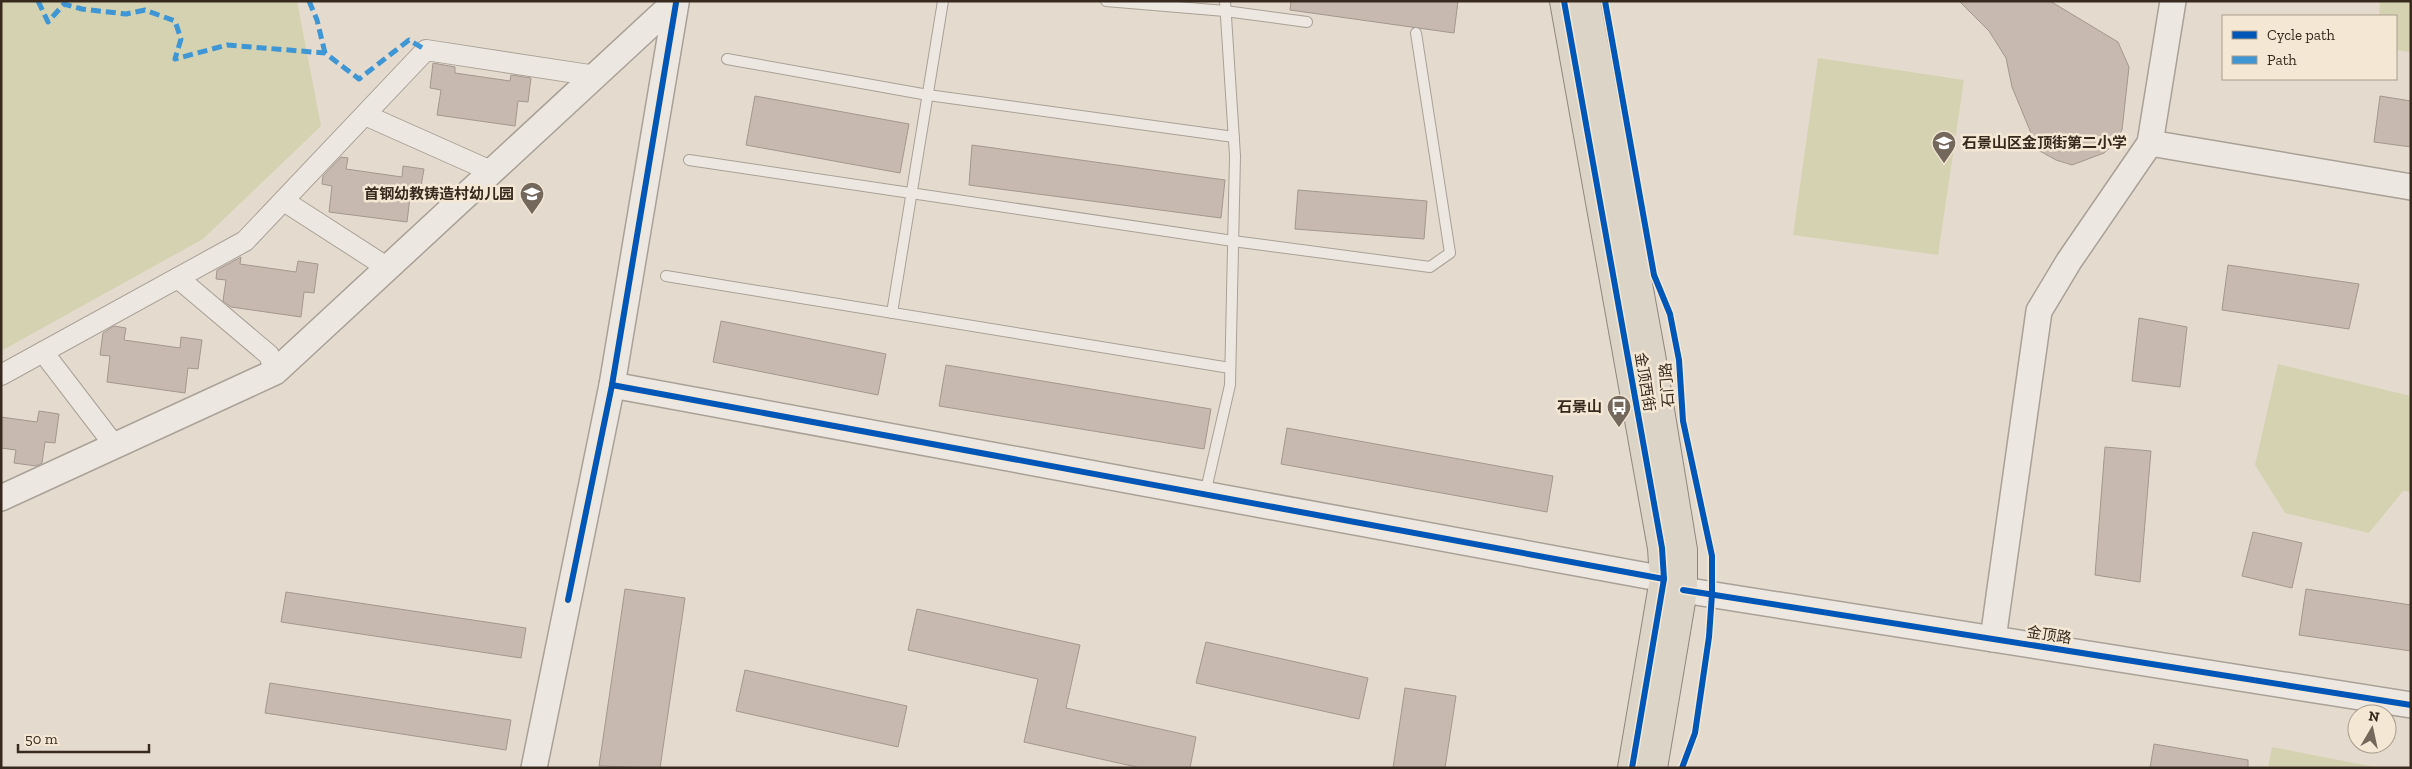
<svg xmlns="http://www.w3.org/2000/svg" width="2412" height="769" font-family="'Zilla Slab','Noto Sans SC',serif">
	<rect width="100%" height="100%" fill="#e4dbce"/>
	<g fill="#d5d2b1">
		<polygon points="1,1 297,1 321,126 203,239 1,351"/>
		<polygon points="2380,1 2411,1 2411,52 2396,50 2396,16 2379,16"/>
		<polygon points="1818,58 1964,80 1938,255 1793,235"/>
		<polygon points="2278,364 2411,396 2411,492 2403,491 2369,533 2285,513 2255,465"/>
		<polygon points="2272,747 2380,768 2268,768"/>
	</g>
	<g fill="#c7b9af" stroke="#a4978d">
		<polygon points="1291,1 1458,1 1454,33 1290,10"/>
		<polygon points="1959,1 2050,1 2118,42 2129,67 2122,130 2113,145 2104,153 2072,165 2056,160 2038,150 2012,87 2006,58 1989,31"/>
		<polygon points="433,63 455,67 455,73 510,81 511,75 531,78 528,102 518,101 515,126 437,115 441,90 430,88"/>
		<polygon points="755,96 909,124 900,173 746,145"/>
		<polygon points="2380,96 2411,101 2411,147 2374,142"/>
		<polygon points="972,145 1225,180 1221,218 969,185"/>
		<polygon points="341,157 348,158 346,169 402,177 403,166 424,169 419,198 410,197 407,222 329,212 332,186 322,184 323,176"/>
		<polygon points="1298,190 1427,201 1424,239 1295,229"/>
		<polygon points="241,257 240,264 296,272 298,261 318,264 314,293 304,292 301,317 231,307 223,301 226,280 216,279 217,270"/>
		<polygon points="2228,265 2359,284 2349,329 2222,310"/>
		<polygon points="2139,318 2187,327 2180,387 2132,381"/>
		<polygon points="721,321 886,354 878,395 713,362"/>
		<polygon points="114,326 126,328 124,340 180,348 181,337 202,340 198,369 188,368 185,393 107,382 110,356 100,355 103,333"/>
		<polygon points="946,365 1211,409 1204,449 939,406"/>
		<polygon points="39,411 59,414 55,443 45,442 42,463 36,466 14,463 16,450 1,448 1,417 37,422"/>
		<polygon points="1287,428 1553,476 1547,512 1281,464"/>
		<polygon points="2105,447 2151,451 2140,582 2095,575"/>
		<polygon points="2253,532 2302,543 2292,588 2242,576"/>
		<polygon points="625,589 685,598 660,768 599,766"/>
		<polygon points="2306,589 2411,605 2411,651 2299,635"/>
		<polygon points="286,592 526,628 521,658 281,622"/>
		<polygon points="917,609 1080,645 1066,708 1196,737 1190,768 1141,768 1024,742 1038,679 908,650"/>
		<polygon points="1206,642 1368,678 1359,719 1196,683"/>
		<polygon points="745,670 907,706 898,747 736,711"/>
		<polygon points="270,683 511,720 506,750 265,713"/>
		<polygon points="1405,688 1456,696 1445,768 1393,768"/>
		<polygon points="2154,744 2248,760 2248,768 2150,768"/>
	</g>
	<g fill="none" stroke-linecap="round" stroke-linejoin="round">
		<defs>
			<g id="service">
				<polyline points="1106,1 1225,11 1307,22"/>
				<polyline points="727,59 928,95 1234,137"/>
				<polyline points="689,160 1233,241 1430,267 1450,253 1416,33"/>
				<polyline points="666,276 1230,368"/>
				<polyline points="892,313 943,1"/>
				<polyline points="1205,494 1230,385 1235,156 1225,1"/>
			</g>
			<g id="minor">
				<polyline points="365,115 493,172"/>
				<polyline points="284,201 388,268"/>
				<polyline points="178,278 269,355 275,372"/>
				<polyline points="43,352 115,446"/>
				<polyline points="1,375 245,241 426,50 596,76"/>
			</g>
			<g id="tertiary">
				<polyline points="2150,143 2411,187"/>
				<polyline points="612,385 1664,579"/>
				<polyline points="1,498 275,372 676,1"/>
				<polyline points="1683,590 2411,705"/>
				<polyline points="1993,639 2039,311 2069,261 2150,143 2173,1"/>
				<polyline points="534,768 612,385 676,3"/>
			</g>
			<g id="trunk">
				<polyline points="1564,1 1662,548 1664,579 1632,768"/>
				<polyline points="1586,1 1651,355 1683,550 1683,590 1653,768"/>
			</g>
		</defs>
		<use href="#service" stroke="#a9a197" stroke-width="12"/>
		<use href="#minor" stroke="#a9a197" stroke-width="22"/>
		<use href="#tertiary" stroke="#a9a197" stroke-width="28"/>
		<use href="#trunk" stroke="#8f867e" stroke-width="30"/>
		<use href="#service" stroke="#ece7e0" stroke-width="10"/>
		<use href="#minor" stroke="#ece7e0" stroke-width="20"/>
		<use href="#tertiary" stroke="#ece7e0" stroke-width="25"/>
		<use href="#trunk" stroke="#ddd4c8" stroke-width="28"/>
		<g stroke="#3e96d5" stroke-width="5" stroke-dasharray="10 5" stroke-linecap="butt">
			<polyline points="38,1 48,22 64,4 82,9 126,14 145,10 175,21 181,39 175,59 227,45 325,53 359,79 409,40 426,50"/>
			<polyline points="309,1 317,20 325,53"/>
		</g>
		<defs>
			<g id="cycleway">
				<polyline points="1564,1 1662,548 1664,579 1632,768"/>
				<polyline points="1605,1 1654,275 1670,314 1679,360 1683,421 1712,556 1712,594 1709,637 1695,733 1682,768"/>
				<polyline points="612,385 1664,579"/>
				<polyline points="1683,590 2411,705"/>
				<polyline points="568,600 612,385 676,3"/>
			</g>
		</defs>
		<use href="#cycleway" stroke="#f4e8d5" stroke-width="9"/>
		<use href="#cycleway" stroke="#0057b8" stroke-width="6"/>
	</g>
	<defs>
		<symbol id="school-pin" viewBox="-11 -11 22 30"><path d="M0 17L-7.5 6A9.5 9.5 0 1 1 7.5 6Z" fill="#74675c" stroke="#f4e8d5"/><path d="M0-5L7-2L0 1L-7-2ZM-4 1L0 2.5L4 1V4Q0 6-4 4Z" fill="#fff"/></symbol>
		<symbol id="bus-pin" viewBox="-11 -11 22 30"><path d="M0 17L-7.5 6A9.5 9.5 0 1 1 7.5 6Z" fill="#74675c" stroke="#f4e8d5"/><path d="M-5-6H5V4H4V6H2V4H-2V6H-4V4H-5ZM-3.5-4V0h7V-4ZM-3.5 1.2v1.5H-2V1.2ZM2 1.2v1.5H3.5V1.2Z" fill="#fff"/></symbol>
	</defs>
	<g fill-rule="evenodd">
		<use href="#school-pin" x="1930" y="129" width="28" height="38"/>
		<use href="#school-pin" x="518" y="180" width="28" height="38"/>
		<use href="#bus-pin" x="1605" y="393" width="28" height="38"/>
	</g>
	<g text-anchor="middle" stroke-width="5" stroke-linejoin="round" paint-order="stroke">
		<g font-size="15" font-weight="bold" fill="#38291f" stroke="#f4e8d5" text-anchor="end">
			<text x="1962" y="148" text-anchor="start">石景山区金顶街第二小学</text>
			<text x="514" y="199">首钢幼教铸造村幼儿园</text>
			<text x="1602" y="412">石景山</text>
		</g>
		<g font-size="15" fill="#38291f" stroke="#f4e8d5">
			<text transform="translate(1645 382) rotate(81)" y="5">金顶西街</text>
			<text transform="translate(1667 385) rotate(-94)" y="5">石门路</text>
			<text transform="translate(2049 635) rotate(9)" y="5">金顶路</text>
		</g>
	</g>
	<rect width="2412" height="769" fill="none" stroke="#38291f" stroke-width="5"/>
	<rect x="2222" y="15" width="175" height="65" fill="#f4e8d5" stroke="#a99c8c"/>
	<rect x="2232" y="31" width="25" height="8" fill="#0057b8" stroke="#a99c8c"/>
	<text x="2267" y="40" font-size="15" fill="#38291f">Cycle path</text>
	<rect x="2232" y="56" width="25" height="8" fill="#3e96d5" stroke="#a99c8c"/>
	<text x="2267" y="65" font-size="15" fill="#38291f">Path</text>
	<g transform="translate(2372 729) rotate(9)"><circle r="24" fill="#f4e8d5" stroke="#a99c8c"/>
	<path d="M0-4L9 19L0 12L-9 19Z" fill="#74675c"/>
	<text y="-8" font-size="14" font-weight="bold" text-anchor="middle" fill="#38291f">N</text>
	</g>
	<path d="M18 744v8h131v-8" fill="none" stroke="#38291f" stroke-width="2.5"/>
	<text x="25" y="744" font-size="15" fill="#38291f" stroke="#f4e8d5" stroke-width="4" paint-order="stroke">50 m</text>
</svg>
